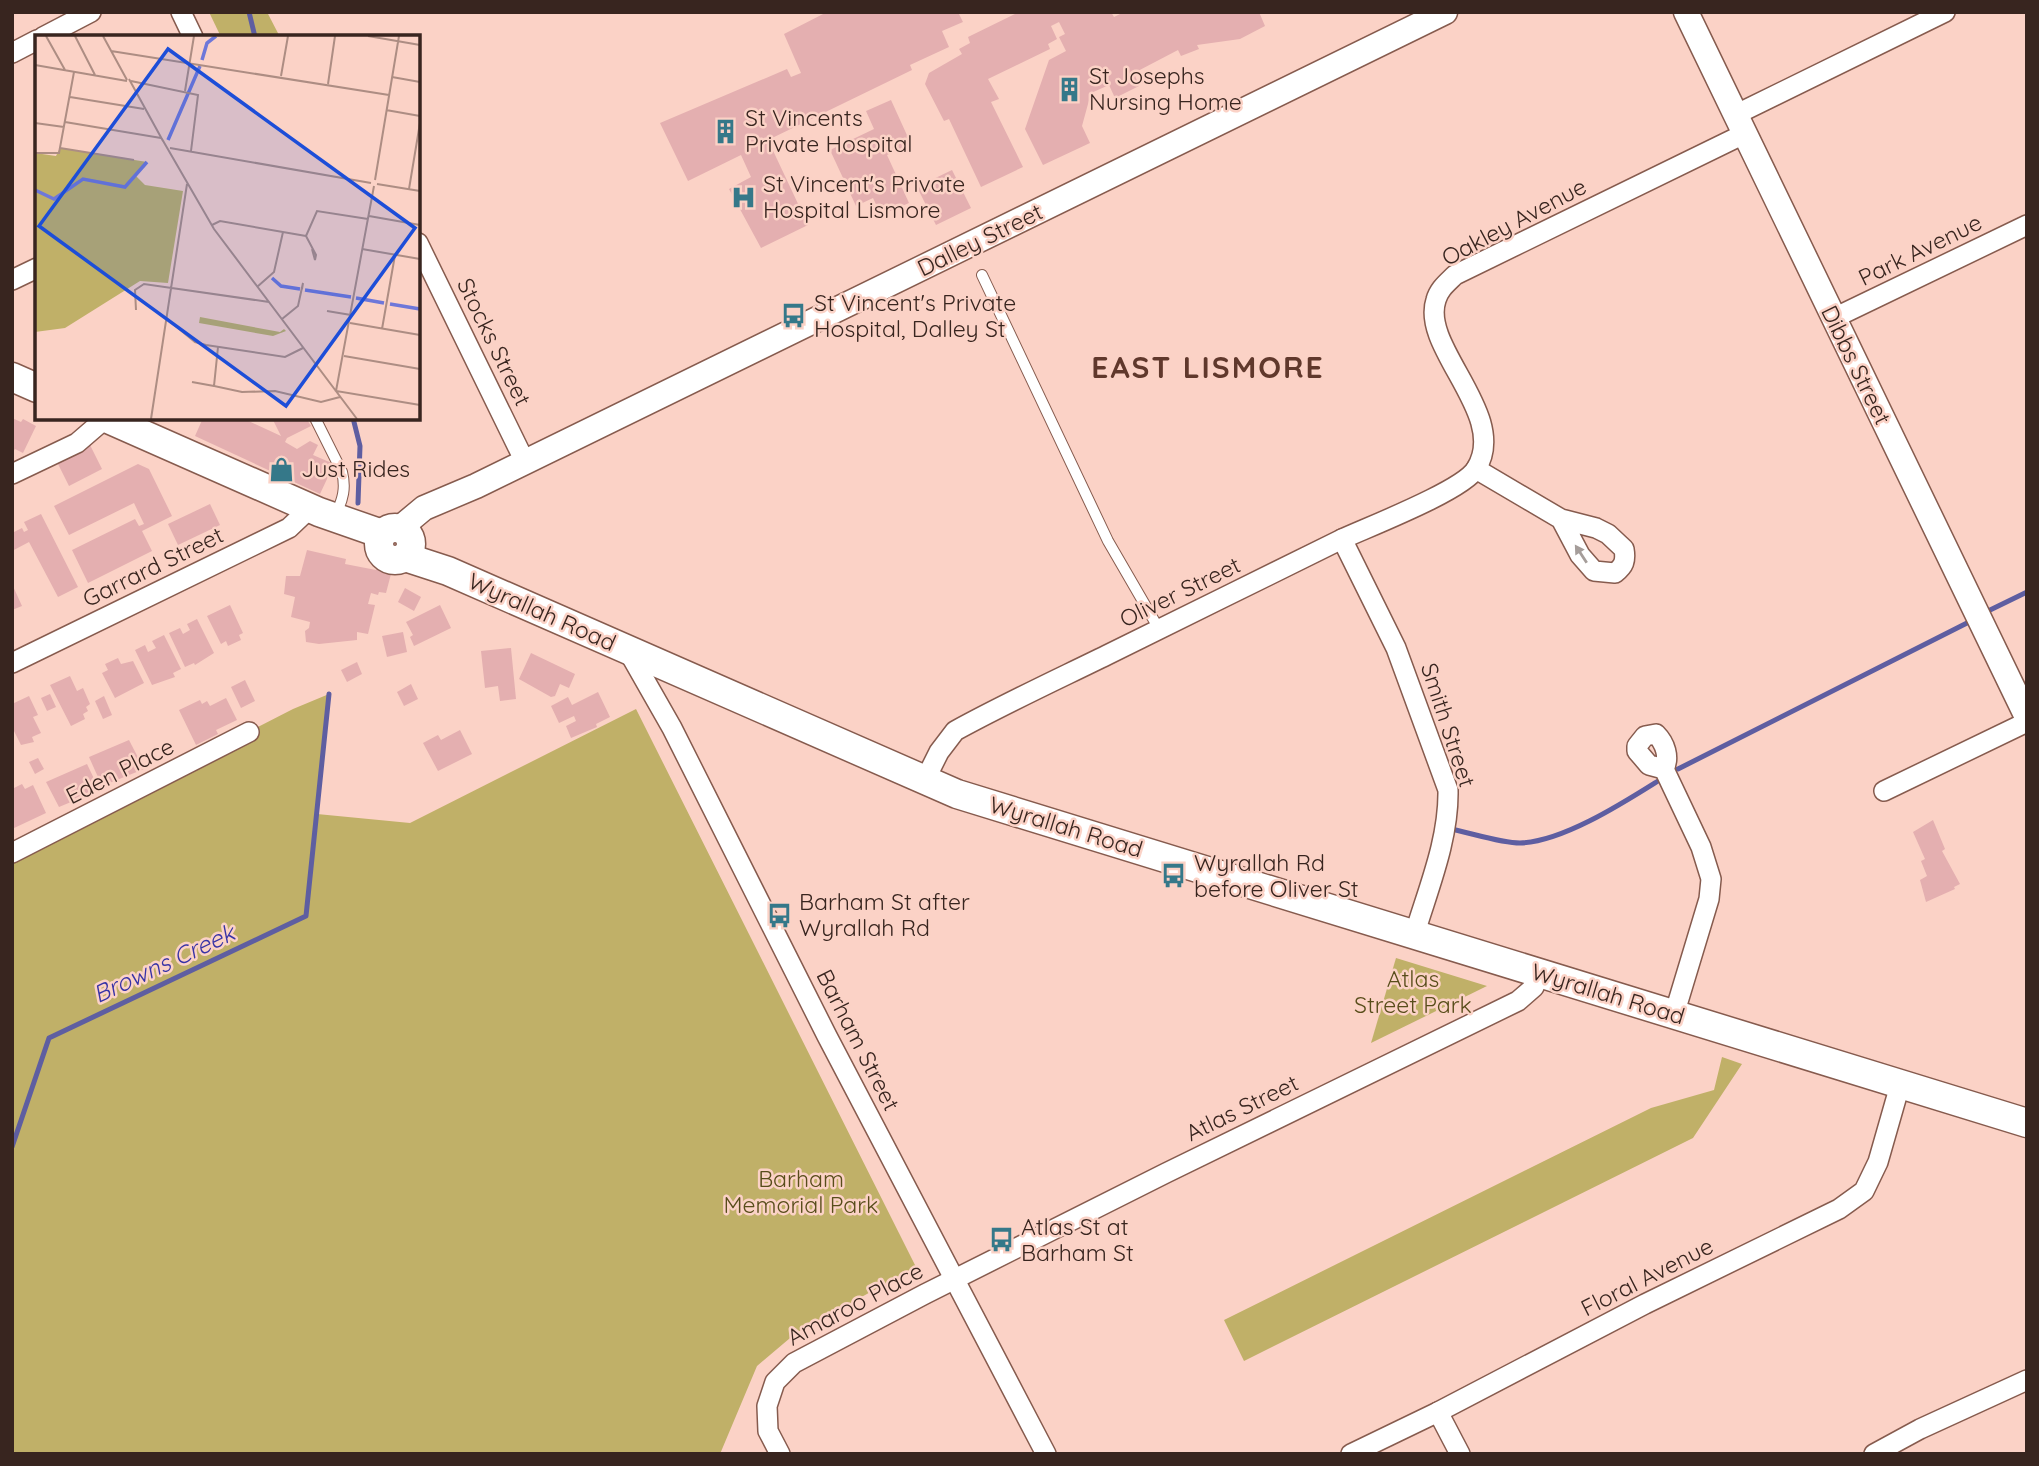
<svg xmlns="http://www.w3.org/2000/svg" width="2039" height="1466" font-family="Quicksand,sans-serif">
	<rect width="100%" height="100%" fill="#fbd2c6"/>
	<g fill="#c0b068">
		<polygon points="209,12 267,12 280,37 221,37"/>
		<polygon points="329,694 317,814 410,823 636,709 916,1267 796,1333 757,1366 720,1454 12,1454 12,853 293,709"/>
		<polygon points="1396,958 1487,986 1371,1043"/>
		<polygon points="1722,1057 1742,1064 1693,1138 1244,1361 1224,1320 1651,1108 1714,1090"/>
	</g>
	<g fill="none" stroke-linecap="round" stroke-linejoin="round">
		<g stroke="#5e5ea1" stroke-width="5">
			<polyline points="249,12 255,37"/>
			<polyline points="353,418 360,446 358,503"/>
			<polyline points="1988,611 2027,592"/>
			<polyline points="1678,769 1969,622"/>
			<path d="M1451 829C1471 833 1501 843 1520 843 1562 842 1623 803 1658 781"/>
			<polyline points="12,1147 49,1038 306,916 329,694"/>
		</g>
	</g>
	<g fill="#e4afb0">
		<polygon points="827,12 958,12 963,22 942,31 949,47 910,65 912,70 768,140 808,225 761,248 729,189 751,177 741,155 688,181 660,123 787,69 791,77 801,73 784,34"/>
		<polygon points="1019,12 1111,12 1114,17 1124,12 1259,12 1265,26 1240,39 1197,45 1199,49 1181,56 1178,50 1134,73 1139,86 1115,98 1109,85 1091,93 1082,126 1090,143 1043,165 1025,129 1049,60 1066,51 1059,37 1065,34 1059,22 1051,26 1057,39 1048,44 1050,49 988,79 999,99 991,102 1023,167 981,187 949,119 944,121 925,84 929,73 962,54 959,49 970,43 968,37"/>
		<polygon points="891,100 911,144 887,155 909,203 881,215 873,198 856,206 830,150 874,129 866,111"/>
		<polygon points="952,170 971,208 936,225 917,187"/>
		<polygon points="12,418 21,422 23,419 36,426 23,453 15,449 12,453"/>
		<polygon points="203,418 242,418 281,436 272,418 306,418 311,426 287,438 285,442 297,449 310,441 318,445 313,455 334,464 320,494 195,436"/>
		<polygon points="90,445 102,469 69,486 57,462"/>
		<polygon points="138,464 149,469 172,516 142,531 152,551 88,583 72,550 135,519 139,526 144,524 134,503 69,535 54,506"/>
		<polygon points="210,504 220,525 178,545 168,524"/>
		<polygon points="41,514 78,587 58,597 29,542 12,551 12,533 22,528 24,532 28,530 24,522"/>
		<polygon points="307,550 346,559 345,564 376,570 377,568 391,574 386,593 379,592 378,595 371,593 368,604 375,605 368,634 357,632 357,640 319,644 306,642 305,631 309,628 310,622 291,617 295,597 284,594 286,576 300,576"/>
		<polygon points="12,584 22,606 12,610"/>
		<polygon points="405,588 421,597 414,611 398,602"/>
		<polygon points="230,605 243,633 239,635 241,640 228,646 226,641 221,644 207,616"/>
		<polygon points="440,605 451,628 414,646 410,637 413,635 406,622"/>
		<polygon points="197,619 214,653 195,665 194,663 185,667 169,633 180,628 183,634 190,630 187,624"/>
		<polygon points="403,632 407,652 387,657 382,636"/>
		<polygon points="164,635 181,669 173,673 175,677 152,685 135,650 145,645 148,652 156,648 152,641"/>
		<polygon points="511,648 516,699 500,701 498,686 485,688 481,651"/>
		<polygon points="531,653 575,674 569,688 560,684 555,696 551,697 519,679"/>
		<polygon points="118,658 121,664 133,661 144,683 115,698 102,673 108,670 105,664"/>
		<polygon points="357,662 362,674 347,682 341,670"/>
		<polygon points="70,676 77,691 83,688 90,704 86,707 88,711 83,714 85,719 71,726 50,685"/>
		<polygon points="245,680 255,701 241,708 231,687"/>
		<polygon points="411,684 418,699 404,706 397,692"/>
		<polygon points="598,692 610,717 596,724 597,727 571,738 566,726 576,721 574,716 559,723 551,706 568,697 572,705"/>
		<polygon points="50,694 56,707 47,711 41,698"/>
		<polygon points="29,696 38,715 33,717 41,733 32,737 34,742 21,745 12,727 12,709 14,708 12,704"/>
		<polygon points="104,696 112,715 103,719 95,701"/>
		<polygon points="226,698 237,720 216,730 218,734 196,745 179,710 200,700 202,704 207,701 210,706"/>
		<polygon points="460,730 472,754 438,771 423,743 438,735 441,740"/>
		<polygon points="129,740 144,769 102,786 89,757"/>
		<polygon points="38,758 44,769 35,774 29,762"/>
		<polygon points="87,764 98,787 94,789 95,792 59,807 46,782"/>
		<polygon points="22,784 25,789 33,785 46,813 12,829 12,789"/>
		<polygon points="1933,820 1945,849 1942,851 1960,884 1954,887 1955,889 1926,902 1920,880 1927,876 1921,861 1925,859 1913,832"/>
	</g>
	<g fill="none" stroke-linecap="round" stroke-linejoin="round">
		<defs>
			<g id="service">
				<polyline points="982,275 1108,541 1159,629"/>
				<path d="M315 418 342 472C346 488 343 499 336 514"/>
			</g>
			<g id="minor">
				<polyline points="181,12 193,37"/>
				<polyline points="43,37 91,12"/>
				<polyline points="12,53 37,40"/>
				<polyline points="1737,114 1945,12"/>
				<polyline points="418,243 525,462"/>
				<polyline points="12,280 37,268"/>
				<polyline points="1834,318 2027,225"/>
				<path d="M1476 469 1561 519 1596 528 1608 534 1624 549C1626 561 1624 566 1615 573L1594 571 1580 555 1561 519"/>
				<polyline points="12,474 77,443 106,418"/>
				<path d="M1342 539 1396 648 1448 790C1449 840 1428 889 1414 936"/>
				<polyline points="627,649 672,728 827,1036 1046,1454"/>
				<polyline points="12,663 289,528 310,508"/>
				<path d="M1664 769 1649 765 1637 751V746L1645 736 1656 734C1665 743 1670 757 1664 769L1701 847 1711 879 1709 899 1674 1015"/>
				<path d="M925 780 939 752 955 731C1004 704 1056 680 1107 655 1185 617 1262 578 1340 540 1368 527 1462 491 1476 469 1510 415 1420 348 1436 300 1439 289 1447 283 1455 275L1746 133"/>
				<polyline points="1884,791 2027,722"/>
				<polyline points="12,853 249,732"/>
				<polyline points="1438,1412 1460,1454"/>
				<polyline points="780,1454 768,1431 767,1406 775,1382 794,1363 925,1294 1166,1173 1518,1001 1534,987 1540,972"/>
				<polyline points="1351,1454 1438,1412 1645,1304 1839,1209 1864,1191 1878,1162 1900,1085"/>
				<polyline points="1874,1454 1920,1429 2027,1380"/>
			</g>
			<g id="tertiary">
				<polyline points="1686,12 2027,717"/>
				<polyline points="400,528 424,508 476,486 1445,12"/>
			</g>
			<g id="secondary">
				<polyline points="12,377 37,388"/>
				<polyline points="106,418 319,512 382,534"/>
				<circle cx="395" cy="544" r="16"/>
				<polyline points="405,557 448,571 957,794 2027,1123"/>
			</g>
		</defs>
		<use href="#service" stroke="#865b4e" stroke-width="12"/>
		<use href="#minor" stroke="#865b4e" stroke-width="22"/>
		<use href="#tertiary" stroke="#865b4e" stroke-width="27"/>
		<use href="#secondary" stroke="#865b4e" stroke-width="31"/>
		<use href="#service" stroke="#fff" stroke-width="10"/>
		<use href="#minor" stroke="#fff" stroke-width="19"/>
		<use href="#tertiary" stroke="#fff" stroke-width="24"/>
		<use href="#secondary" stroke="#fff" stroke-width="28"/>
	</g>
	<defs><path id="oneway-solid" d="M-6-.8H1V-3.2L6.5 0L1 3.2V.8H-6Z" transform="scale(1.75)"/></defs>
	<use fill="#a59d9a" href="#oneway-solid" transform="translate(1581 554) rotate(-123)"/>
	<defs>
		<symbol id="building-bare" viewBox="-9 -9 18 18"><path d="M-4-6H4V6H1V3H-1V6H-4ZM-2.5-4.3h1.7v1.8h-1.7ZM.8-4.3h1.7v1.8H.8ZM-2.5-1h1.7V.8h-1.7ZM.8-1h1.7V.8H.8Z" fill="#357889" stroke="#fbd2c6" stroke-width="2.5" paint-order="stroke"/></symbol>
		<symbol id="hospital-bare" viewBox="-9 -9 18 18"><path d="M-5-5h3v3.5h4V-5h3V5h-3V1.5h-4V5h-3Z" fill="#357889" stroke="#fbd2c6" stroke-width="2.5" paint-order="stroke"/></symbol>
		<symbol id="bus-bare" viewBox="-9 -9 18 18"><path d="M-5-6H5V4H4V6H2V4H-2V6H-4V4H-5ZM-3.5-4V0h7V-4ZM-3.5 1.2v1.5H-2V1.2ZM2 1.2v1.5H3.5V1.2Z" fill="#357889" stroke="#fbd2c6" stroke-width="2.5" paint-order="stroke"/></symbol>
		<symbol id="shop-bare" viewBox="-9 -9 18 18"><path d="M-5-2.5h2.3a2.7 3.5 0 0 1 5.4 0H5L5.5 6h-11ZM-1.5-2.5h3a1.5 2.3 0 0 0-3 0Z" fill="#357889" stroke="#fbd2c6" stroke-width="2.5" paint-order="stroke"/></symbol>
	</defs>
	<g fill-rule="evenodd">
		<use href="#building-bare" x="1052" y="72" width="35" height="35"/>
		<use href="#building-bare" x="708" y="114" width="35" height="35"/>
		<use href="#hospital-bare" x="726" y="180" width="35" height="35"/>
		<use href="#bus-bare" x="776" y="298" width="35" height="35"/>
		<use href="#shop-bare" x="264" y="452" width="35" height="35"/>
		<use href="#bus-bare" x="1156" y="858" width="35" height="35"/>
		<use href="#bus-bare" x="762" y="898" width="35" height="35"/>
		<use href="#bus-bare" x="984" y="1222" width="35" height="35"/>
	</g>
	<g text-anchor="middle" stroke-width="5" stroke-linejoin="round" paint-order="stroke">
		<g font-size="23" fill="#38251f" stroke="#fbd2c6" text-anchor="start">
			<text x="1089" y="84">St Josephs<tspan x="1089" dy="26">Nursing Home</tspan></text>
			<text x="745" y="126">St Vincents<tspan x="745" dy="26">Private Hospital</tspan></text>
			<text x="763" y="192">St Vincent's Private<tspan x="763" dy="26">Hospital Lismore</tspan></text>
			<text x="814" y="311">St Vincent's Private<tspan x="814" dy="26">Hospital, Dalley St</tspan></text>
			<text x="301" y="477">Just Rides</text>
			<text x="1194" y="871">Wyrallah Rd<tspan x="1194" dy="26">before Oliver St</tspan></text>
			<text x="799" y="910">Barham St after<tspan x="799" dy="26">Wyrallah Rd</tspan></text>
			<text x="1021" y="1235">Atlas St at<tspan x="1021" dy="26">Barham St</tspan></text>
		</g>
		<g font-size="23" fill="#38251f" stroke="#fbd2c6">
			<text transform="translate(1514 222) rotate(-28)" y="8">Oakley Avenue</text>
			<text transform="translate(980 240) rotate(-26)" y="8">Dalley Street</text>
			<text transform="translate(1920 250) rotate(-26)" y="8">Park Avenue</text>
			<text transform="translate(494 342) rotate(64)" y="8">Stocks Street</text>
			<text transform="translate(1856 365) rotate(64)" y="8">Dibbs Street</text>
			<text transform="translate(153 567) rotate(-26)" y="8">Garrard Street</text>
			<text transform="translate(1180 592) rotate(-26)" y="8">Oliver Street</text>
			<text transform="translate(542 612) rotate(24)" y="8">Wyrallah Road</text>
			<text transform="translate(1448 725) rotate(72)" y="8">Smith Street</text>
			<text transform="translate(120 771) rotate(-27)" y="8">Eden Place</text>
			<text transform="translate(1066 827) rotate(17)" y="8">Wyrallah Road</text>
			<text transform="translate(1608 994) rotate(17)" y="8">Wyrallah Road</text>
			<text transform="translate(858 1040) rotate(63)" y="8">Barham Street</text>
			<text transform="translate(1242 1108) rotate(-26)" y="8">Atlas Street</text>
			<text transform="translate(1647 1277) rotate(-27)" y="8">Floral Avenue</text>
			<text transform="translate(855 1304) rotate(-28)" y="8">Amaroo Place</text>
		</g>
		<g font-size="23" fill="#584d1a" stroke="#fbd2c6">
			<text x="1413" y="987">Atlas<tspan x="1413" dy="26">Street Park</tspan></text>
			<text x="801" y="1187">Barham<tspan x="801" dy="26">Memorial Park</tspan></text>
		</g>
		<g font-size="24" font-style="italic" fill="#3833a6" stroke="#fbd2c6">
			<text transform="translate(164 964) rotate(-25)" y="8">Browns Creek</text>
		</g>
		<g font-size="30" font-weight="bold" letter-spacing="2" fill="#60382c" stroke="#fbd2c6">
			<text x="1208" y="378">EAST LISMORE</text>
		</g>
	</g>
	<g transform="translate(35 35)">
		<rect width="385" height="385" fill="#fbd2c6"/>
		<path d="M25 113 112 127 100 140 110 150 148 156 133 248 105 246 30 293 0 297V118L21 121ZM165 282 245 297 249 294 251 296 238 301 164 288Z" fill="#c0b068"/>
		<path fill="none" stroke="#6e77d9" stroke-width="3.5" d="M167 25 172 8 181 1M133 105 165 31M0 155 19 164 48 144 90 152 112 127M237 243 246 251 265 254M270 255 316 262M321 263 349 268M355 269 385 274"/>
		<path fill="none" stroke="#ad8d83" stroke-width="2" d="M11 1 30 35M40 1 60 40M68 1 92 45M333 1 385 10M76 16 354 60M0 30 92 46M246 41 253 1M357 42 385 47M94 44 128 106M96 46 163 60 156 116M293 49 300 1M150 56 159 1M35 62 109 74M351 75 385 81M30 87 126 103M0 88 29 92M127 104 179 194 322 384M25 113 99 125M135 113 336 148M0 118H24L39 37M340 145 364 1M342 149 385 156M339 151 301 356 385 370M374 154 385 88M334 181 385 190M177 190 185 186 271 201M271 201 282 176 333 184M271 201 281 220 280 225 277 214M327 214 385 224M222 252 239 237 248 197M101 275 100 255 109 249 234 267M292 276 316 280M132 284 160 307 171 310 250 322 268 313M247 284 263 271 268 248 267 254M315 288 385 300M347 294 360 220M183 312 179 351 207 357 240 356 286 367 305 362M309 321 385 334M157 347 179 351M116 384 152 149"/>
		<path fill="#1d4ed8" fill-opacity="0.15" stroke="#1d4ed8" stroke-width="3.5" d="M133 14 380 193 251 371 4 191Z"/>
		<rect width="385" height="385" fill="none" stroke="#38251f" stroke-width="3.5"/>
	</g>
	<rect width="2039" height="1466" fill="none" stroke="#38251f" stroke-width="28"/>
</svg>
